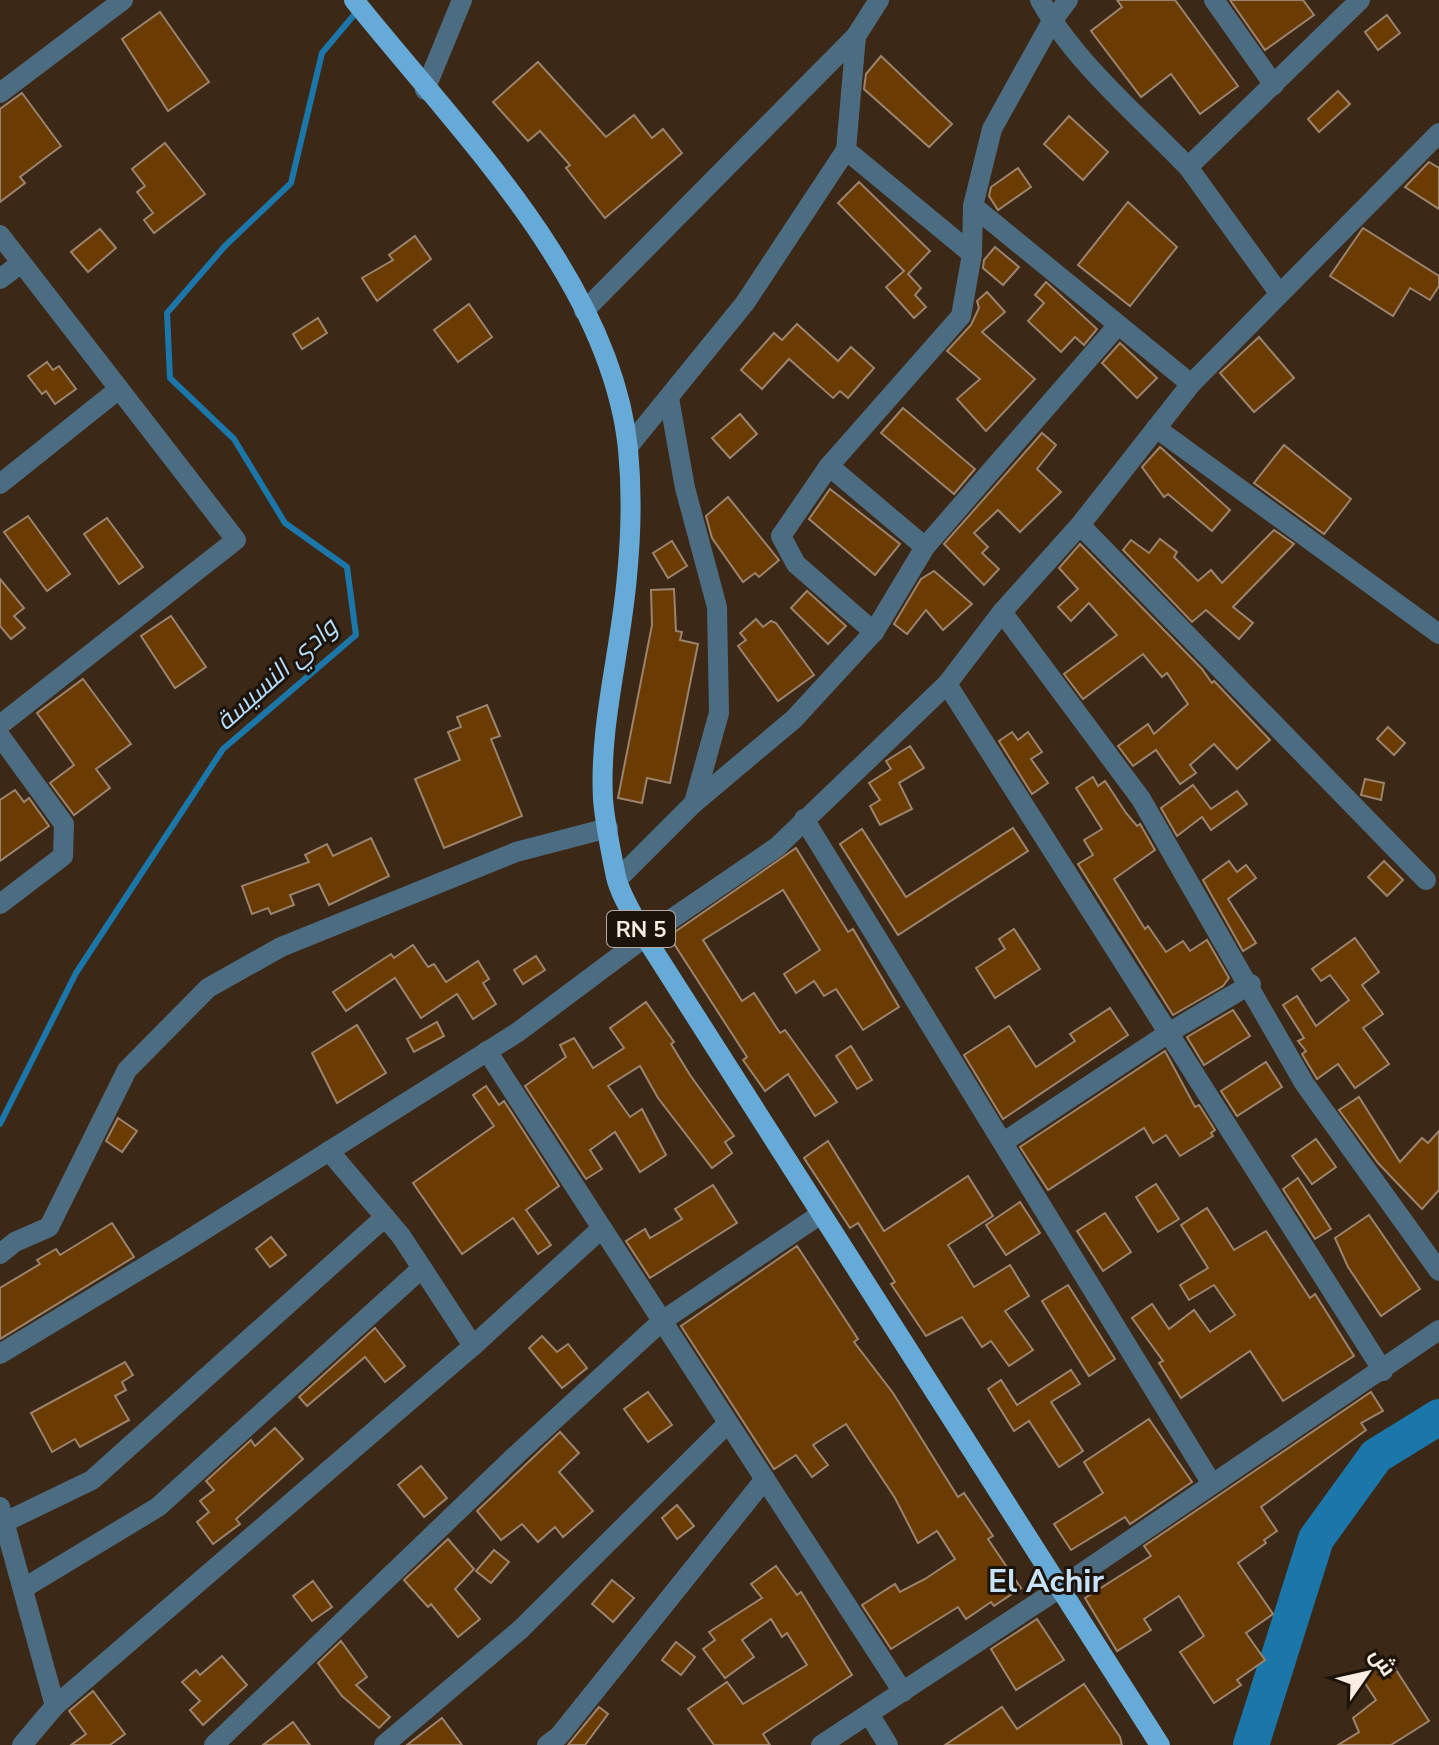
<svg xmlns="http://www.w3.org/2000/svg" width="1439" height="1745" font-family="'Nunito Sans',Cairo,sans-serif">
	<rect width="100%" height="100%" fill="#3c2816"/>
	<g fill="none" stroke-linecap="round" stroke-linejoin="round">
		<polyline stroke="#1b77aa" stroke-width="6" points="0,1124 76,973 223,749 356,635 347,567 285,523 234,439 170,378 167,313 225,246 291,183 322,53 359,9"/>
		<polyline stroke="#1b77aa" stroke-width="36" points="1251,1745 1316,1539 1376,1456 1439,1417"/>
	</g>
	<g fill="#6a3c04" stroke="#9b836e" stroke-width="2">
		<polygon points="1117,0 1175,0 1238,86 1200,114 1171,74 1141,97 1091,31 1122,7"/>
		<polygon points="1230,0 1303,0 1314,15 1265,50"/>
		<polygon points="160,12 209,82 168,111 122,39"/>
		<polygon points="1387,15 1400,33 1378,50 1365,32"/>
		<polygon points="881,56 952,124 929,147 864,89 866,74"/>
		<polygon points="538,62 606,137 634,115 652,138 663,129 682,153 605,218 566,168 570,165 540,131 528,141 493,102"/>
		<polygon points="1338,91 1350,104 1319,132 1308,119"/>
		<polygon points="22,93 61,146 20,177 25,183 0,202 0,109"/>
		<polygon points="1069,116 1108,152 1083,180 1044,144"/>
		<polygon points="165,143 205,194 154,233 144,220 153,213 137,192 145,186 132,169"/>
		<polygon points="1429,162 1439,168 1439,209 1405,187"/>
		<polygon points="1018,168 1031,187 998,210 989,196 991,187"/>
		<polygon points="859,182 930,251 908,274 921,288 915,295 926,307 914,318 886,287 904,271 838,203"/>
		<polygon points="1128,202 1177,247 1130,306 1078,265"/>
		<polygon points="1363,228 1439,276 1439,286 1430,300 1410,288 1393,316 1330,276"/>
		<polygon points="100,229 116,248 88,272 71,252"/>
		<polygon points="415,236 431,259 377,301 362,278 393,260 389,255"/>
		<polygon points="995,247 1019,267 1003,285 983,268 984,260"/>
		<polygon points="1046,282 1097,329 1084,345 1075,337 1061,352 1028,321 1044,303 1035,295"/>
		<polygon points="987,292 1005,312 982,332 1035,379 986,431 957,399 980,379 947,351 971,325 979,308 977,301"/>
		<polygon points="469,304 492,337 458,362 434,330"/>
		<polygon points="318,318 327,333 302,349 293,334"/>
		<polygon points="797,324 838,361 851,347 874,368 848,398 840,391 833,398 789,359 762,389 741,370 774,333 782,340"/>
		<polygon points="1259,337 1294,378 1254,412 1220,373"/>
		<polygon points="1120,343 1157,378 1137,398 1102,363"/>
		<polygon points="47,362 53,370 59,366 76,389 55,404 46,391 42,394 28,376"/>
		<polygon points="903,408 975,469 954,494 881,433"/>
		<polygon points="740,414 757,434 730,458 712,438"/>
		<polygon points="1042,433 1056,445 1037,469 1061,492 1020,532 998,510 974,533 988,547 982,553 999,569 984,585 944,544"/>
		<polygon points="1284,445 1351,499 1324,534 1254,483"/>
		<polygon points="1160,447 1230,510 1212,531 1168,494 1164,497 1142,467"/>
		<polygon points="830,489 900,544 875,575 809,519"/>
		<polygon points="728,497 779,560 759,577 755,573 743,582 712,538 706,516"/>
		<polygon points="28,516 70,574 47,591 4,532"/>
		<polygon points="107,518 143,567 119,584 84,534"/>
		<polygon points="1274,530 1294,544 1233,607 1253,623 1239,639 1206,610 1192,622 1123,550 1131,540 1149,553 1160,539 1177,552 1174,557 1198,581 1211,570 1222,583"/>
		<polygon points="672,541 687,566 668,578 653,553"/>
		<polygon points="1080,544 1202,669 1212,683 1214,681 1270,740 1237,769 1214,744 1190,765 1196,773 1180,784 1156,750 1133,766 1118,746 1148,724 1154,734 1188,704 1167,673 1162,677 1143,654 1083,699 1064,674 1117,635 1089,603 1071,621 1058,607 1078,589 1059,568"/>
		<polygon points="934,571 972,604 943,630 926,610 907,634 894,624 921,579"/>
		<polygon points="0,579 24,608 14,616 25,628 11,639 0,626"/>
		<polygon points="674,589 676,631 682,632 680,640 698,644 670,783 647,778 642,803 618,798 652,625 651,590"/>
		<polygon points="807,591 846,626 828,644 791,608"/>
		<polygon points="171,616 206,667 175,688 141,636"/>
		<polygon points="756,619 763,627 771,621 776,623 814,675 778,701 738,646 746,640 740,633"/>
		<polygon points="83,679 131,744 96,769 110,788 74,815 50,783 74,765 37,713"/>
		<polygon points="487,705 500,736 491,739 522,816 444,848 415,779 460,760 448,732 461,727 457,717"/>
		<polygon points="1388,727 1405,743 1394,755 1377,739"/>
		<polygon points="1012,732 1018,740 1028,732 1042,752 1031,759 1048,783 1032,794 999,741"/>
		<polygon points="910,746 924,768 899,783 912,809 880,825 870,806 880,800 869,783 891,769 886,761"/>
		<polygon points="1093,777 1098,786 1105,781 1126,813 1137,826 1140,824 1155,850 1114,879 1145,929 1148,926 1166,952 1183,941 1190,951 1207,940 1229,978 1223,986 1173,1015 1078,864 1093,855 1084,840 1102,829 1076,788"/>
		<polygon points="1365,779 1384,783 1381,800 1361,795"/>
		<polygon points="1193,785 1211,809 1237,791 1247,804 1211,830 1202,817 1177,836 1161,808"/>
		<polygon points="15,790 24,802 29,798 49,826 0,861 0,800"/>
		<polygon points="1013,828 1028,851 898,935 840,844 862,829 906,897"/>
		<polygon points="371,838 389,876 329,905 319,884 290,895 294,905 271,914 268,908 252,914 242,886 309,862 305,855 327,844 333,856"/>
		<polygon points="796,848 848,932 853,929 899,1007 863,1030 836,989 824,996 814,981 796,993 784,974 820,950 783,890 703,940 742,1001 754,993 780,1033 785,1030 837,1102 815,1116 788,1074 765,1091 743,1060 747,1057 669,936"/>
		<polygon points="1229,861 1237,872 1246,865 1256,878 1228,899 1256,943 1243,951 1203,880"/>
		<polygon points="1384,861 1403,880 1387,896 1368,877"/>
		<polygon points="1014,929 1040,969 995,998 976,968 1005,949 999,939"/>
		<polygon points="1355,938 1379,972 1362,985 1383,1014 1363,1028 1389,1064 1355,1088 1338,1064 1317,1079 1302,1054 1306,1051 1298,1041 1304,1038 1283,1005 1297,996 1316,1026 1349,1000 1330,975 1321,981 1312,969"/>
		<polygon points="413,945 428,967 434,964 446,982 478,961 489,979 483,983 496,1004 473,1019 457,994 421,1018 395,978 346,1011 333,992 391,954 394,958"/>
		<polygon points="536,956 545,970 523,984 514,970"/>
		<polygon points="646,1002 674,1042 671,1044 690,1075 734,1136 725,1142 732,1153 712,1168 658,1098 640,1066 608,1086 630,1117 642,1109 666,1155 640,1172 615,1132 590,1150 602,1169 586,1179 525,1086 566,1057 560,1045 574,1038 593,1068 624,1048 610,1028"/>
		<polygon points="1110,1008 1128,1035 1003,1119 964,1055 1009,1026 1036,1067 1075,1041 1070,1034"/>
		<polygon points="1233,1010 1250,1036 1204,1065 1187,1037"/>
		<polygon points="437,1022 444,1036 414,1052 407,1039"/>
		<polygon points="357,1025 386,1073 337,1103 312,1053"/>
		<polygon points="851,1046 872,1080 857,1089 836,1056"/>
		<polygon points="1165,1051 1195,1107 1199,1105 1215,1130 1211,1133 1213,1136 1180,1156 1166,1135 1153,1143 1144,1128 1048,1190 1020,1147"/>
		<polygon points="1266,1062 1282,1087 1237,1116 1221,1091"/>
		<polygon points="486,1086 499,1105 504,1101 559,1186 526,1210 551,1245 538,1254 513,1218 462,1254 413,1183 494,1126 473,1095"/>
		<polygon points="1359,1097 1400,1162 1422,1138 1428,1143 1439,1131 1439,1190 1422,1209 1378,1163 1339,1110"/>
		<polygon points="118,1118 137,1131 122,1152 106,1141"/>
		<polygon points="1316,1139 1336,1167 1312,1184 1292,1156"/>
		<polygon points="828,1141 884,1231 968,1176 993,1216 948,1245 974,1287 1010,1265 1029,1296 1005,1311 1033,1350 1009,1366 991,1341 982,1347 962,1317 926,1336 891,1284 895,1282 858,1223 850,1228 804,1158"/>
		<polygon points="1298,1178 1331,1229 1315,1239 1283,1189"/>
		<polygon points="1156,1184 1179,1219 1158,1232 1136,1197"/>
		<polygon points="713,1185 737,1223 650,1278 626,1241 645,1229 650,1238 682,1219 675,1209"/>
		<polygon points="1020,1202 1040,1233 1006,1255 986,1225"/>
		<polygon points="1207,1208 1234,1250 1266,1231 1310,1298 1315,1294 1354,1356 1283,1401 1250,1351 1181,1398 1159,1363 1163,1361 1132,1318 1152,1304 1169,1329 1194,1310 1210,1332 1235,1315 1214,1285 1189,1300 1180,1285 1208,1268 1181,1225"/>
		<polygon points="1105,1213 1131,1252 1103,1271 1077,1231"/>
		<polygon points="1369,1215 1420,1289 1381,1316 1348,1267 1335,1238"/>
		<polygon points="112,1223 134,1257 0,1339 0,1288 40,1264 37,1260 56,1249 60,1255"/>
		<polygon points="271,1237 286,1255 270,1267 256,1249"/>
		<polygon points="797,1246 858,1339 854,1342 893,1393 958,1497 964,1493 993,1536 988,1539 1021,1588 994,1606 991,1602 966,1619 958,1607 891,1649 862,1605 895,1584 900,1592 925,1579 955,1559 937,1531 918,1543 895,1498 846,1424 813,1445 828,1465 812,1477 796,1455 774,1469 681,1326"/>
		<polygon points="1068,1285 1115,1359 1089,1376 1042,1301"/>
		<polygon points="375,1328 405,1366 385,1382 365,1357 307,1406 299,1397"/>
		<polygon points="542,1336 557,1352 568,1344 587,1368 562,1388 529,1348"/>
		<polygon points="125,1362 133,1375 122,1382 126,1390 115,1396 129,1420 80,1447 75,1439 52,1452 31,1413"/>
		<polygon points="1071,1370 1080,1384 1051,1402 1083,1451 1059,1467 1029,1421 1014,1431 988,1389 1001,1380 1017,1405"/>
		<polygon points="648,1392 672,1425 648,1442 624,1409"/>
		<polygon points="1371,1392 1383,1411 1361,1423 1366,1430 1261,1507 1277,1531 1264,1540 1266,1543 1238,1563 1273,1614 1246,1633 1265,1660 1237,1680 1241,1685 1214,1703 1180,1652 1204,1636 1179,1596 1144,1619 1151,1630 1117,1651 1085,1598 1151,1556 1144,1546"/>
		<polygon points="1149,1419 1192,1482 1130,1524 1125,1517 1071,1550 1054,1524 1103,1493 1084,1462"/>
		<polygon points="275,1428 303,1459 236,1519 240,1524 213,1544 197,1522 209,1512 200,1501 214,1490 206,1481 251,1440 255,1446"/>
		<polygon points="560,1432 579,1453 559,1472 593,1511 563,1537 555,1527 538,1542 522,1524 501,1540 477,1511"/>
		<polygon points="421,1466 447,1498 424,1517 398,1485"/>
		<polygon points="677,1505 694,1526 677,1539 662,1518"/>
		<polygon points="448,1539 474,1569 455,1589 480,1619 458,1637 431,1604 428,1607 404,1580"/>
		<polygon points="494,1550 509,1562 491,1583 476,1571"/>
		<polygon points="776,1566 797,1595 801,1592 852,1675 763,1734 770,1745 714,1745 688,1709 727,1682 743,1704 807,1665 787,1633 782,1637 771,1619 742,1640 754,1657 725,1678 703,1649 715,1640 709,1632 762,1598 751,1584"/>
		<polygon points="612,1580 634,1598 613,1622 592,1604"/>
		<polygon points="313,1581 332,1607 312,1621 293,1596"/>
		<polygon points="1037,1619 1064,1660 1016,1690 991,1649"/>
		<polygon points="341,1641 367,1677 356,1685 390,1717 379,1728 342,1696 318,1663"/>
		<polygon points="676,1642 695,1657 681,1675 662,1660"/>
		<polygon points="222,1656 247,1685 203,1725 190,1710 200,1701 182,1682 196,1670 200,1675"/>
		<polygon points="1389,1659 1429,1721 1391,1745 1338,1745 1359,1732 1353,1718 1376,1700 1361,1677"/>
		<polygon points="1084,1684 1120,1737 1122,1745 945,1745 1002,1707 1017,1729"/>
		<polygon points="93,1691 125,1734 110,1745 71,1745 86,1734 69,1711"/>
		<polygon points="599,1707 608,1714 585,1745 568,1745"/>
		<polygon points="442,1718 462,1745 407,1745"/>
		<polygon points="293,1722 310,1745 263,1745"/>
	</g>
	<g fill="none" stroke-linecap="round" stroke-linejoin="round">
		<g stroke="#4c6c82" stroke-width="20">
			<path d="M1040 0C1075 63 1138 115 1188 167"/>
			<polyline points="1214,0 1274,85"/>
			<polyline points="425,90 462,0"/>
			<polyline points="0,93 123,0"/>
			<polyline points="846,150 972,254"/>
			<polyline points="973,206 1191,384"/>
			<polyline points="0,235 236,540 0,725"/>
			<polyline points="0,279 21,263"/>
			<polyline points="1279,293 1188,167 1360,0"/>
			<polyline points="584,311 856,36 879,0"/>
			<polyline points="669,398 685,488 717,607 719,713 694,803"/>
			<polyline points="1156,428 1439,634"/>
			<polyline points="628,447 745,303 846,150 856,36"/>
			<polyline points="829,466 925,547"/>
			<polyline points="0,484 119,389"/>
			<polyline points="1080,525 1426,880"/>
			<polyline points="1002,612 1141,799 1304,1083 1439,1271"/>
			<polyline points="874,632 796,564 781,536 829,466 961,316 972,254 973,206 992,129 1052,21 1068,0"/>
			<polyline points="947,684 1383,1371"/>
			<polyline points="0,736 64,824 63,856 0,904"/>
			<polyline points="804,819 1212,1484"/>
			<polyline points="617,880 694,803 794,719 874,632 925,547 1118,325"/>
			<polyline points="487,1051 903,1692"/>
			<polyline points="1005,1141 1170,1032 1251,984"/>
			<polyline points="329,1151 401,1236 473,1346"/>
			<polyline points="0,1254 15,1242 49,1227 127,1070 208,988 281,947 516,852 608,828"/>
			<polyline points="0,1354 174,1249 518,1032 645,937 777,847 947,684 1002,612 1080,525 1191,384 1439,133"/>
			<polyline points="0,1507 55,1706"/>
			<polyline points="5,1522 92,1480 385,1217"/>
			<polyline points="24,1588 158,1507 422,1268"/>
			<polyline points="869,1714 888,1745"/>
			<polyline points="22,1745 55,1706 473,1346 602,1228"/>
			<polyline points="214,1745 515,1456 662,1321 821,1214"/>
			<polyline points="384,1745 521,1629 728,1423"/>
			<polyline points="547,1745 559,1736 765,1479"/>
			<polyline points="821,1745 1060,1588 1439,1330"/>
		</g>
		<path stroke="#66abd7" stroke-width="20" d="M354 0C456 128 611 279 628 449 632 490 631 535 627 576 621 650 599 724 603 799 605 824 611 852 616 877 621 897 635 918 645 937L1160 1745"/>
	</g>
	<g text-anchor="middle" stroke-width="6" stroke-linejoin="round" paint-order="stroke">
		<rect fill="#1c130b" stroke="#b7aba0" stroke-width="2" x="607" y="911" width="68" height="36" rx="6"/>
		<g font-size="22" font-weight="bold" fill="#f9ece0">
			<text x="641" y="937">RN 5</text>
		</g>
		<g font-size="26" font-style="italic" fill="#b5ddf9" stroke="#1c130b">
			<text transform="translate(276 674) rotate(-42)" y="9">وادي النسيسة</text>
		</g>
		<g font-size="32" font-weight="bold" fill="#c8e3f7" stroke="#1c130b">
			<text x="1046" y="1592">El Achir</text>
		</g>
	</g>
	<g transform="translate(1367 1673) rotate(56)" stroke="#1c130b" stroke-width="6" paint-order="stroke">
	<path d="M0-6L14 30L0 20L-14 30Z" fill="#f9ece0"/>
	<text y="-12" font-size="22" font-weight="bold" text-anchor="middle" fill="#f9ece0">ش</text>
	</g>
</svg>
